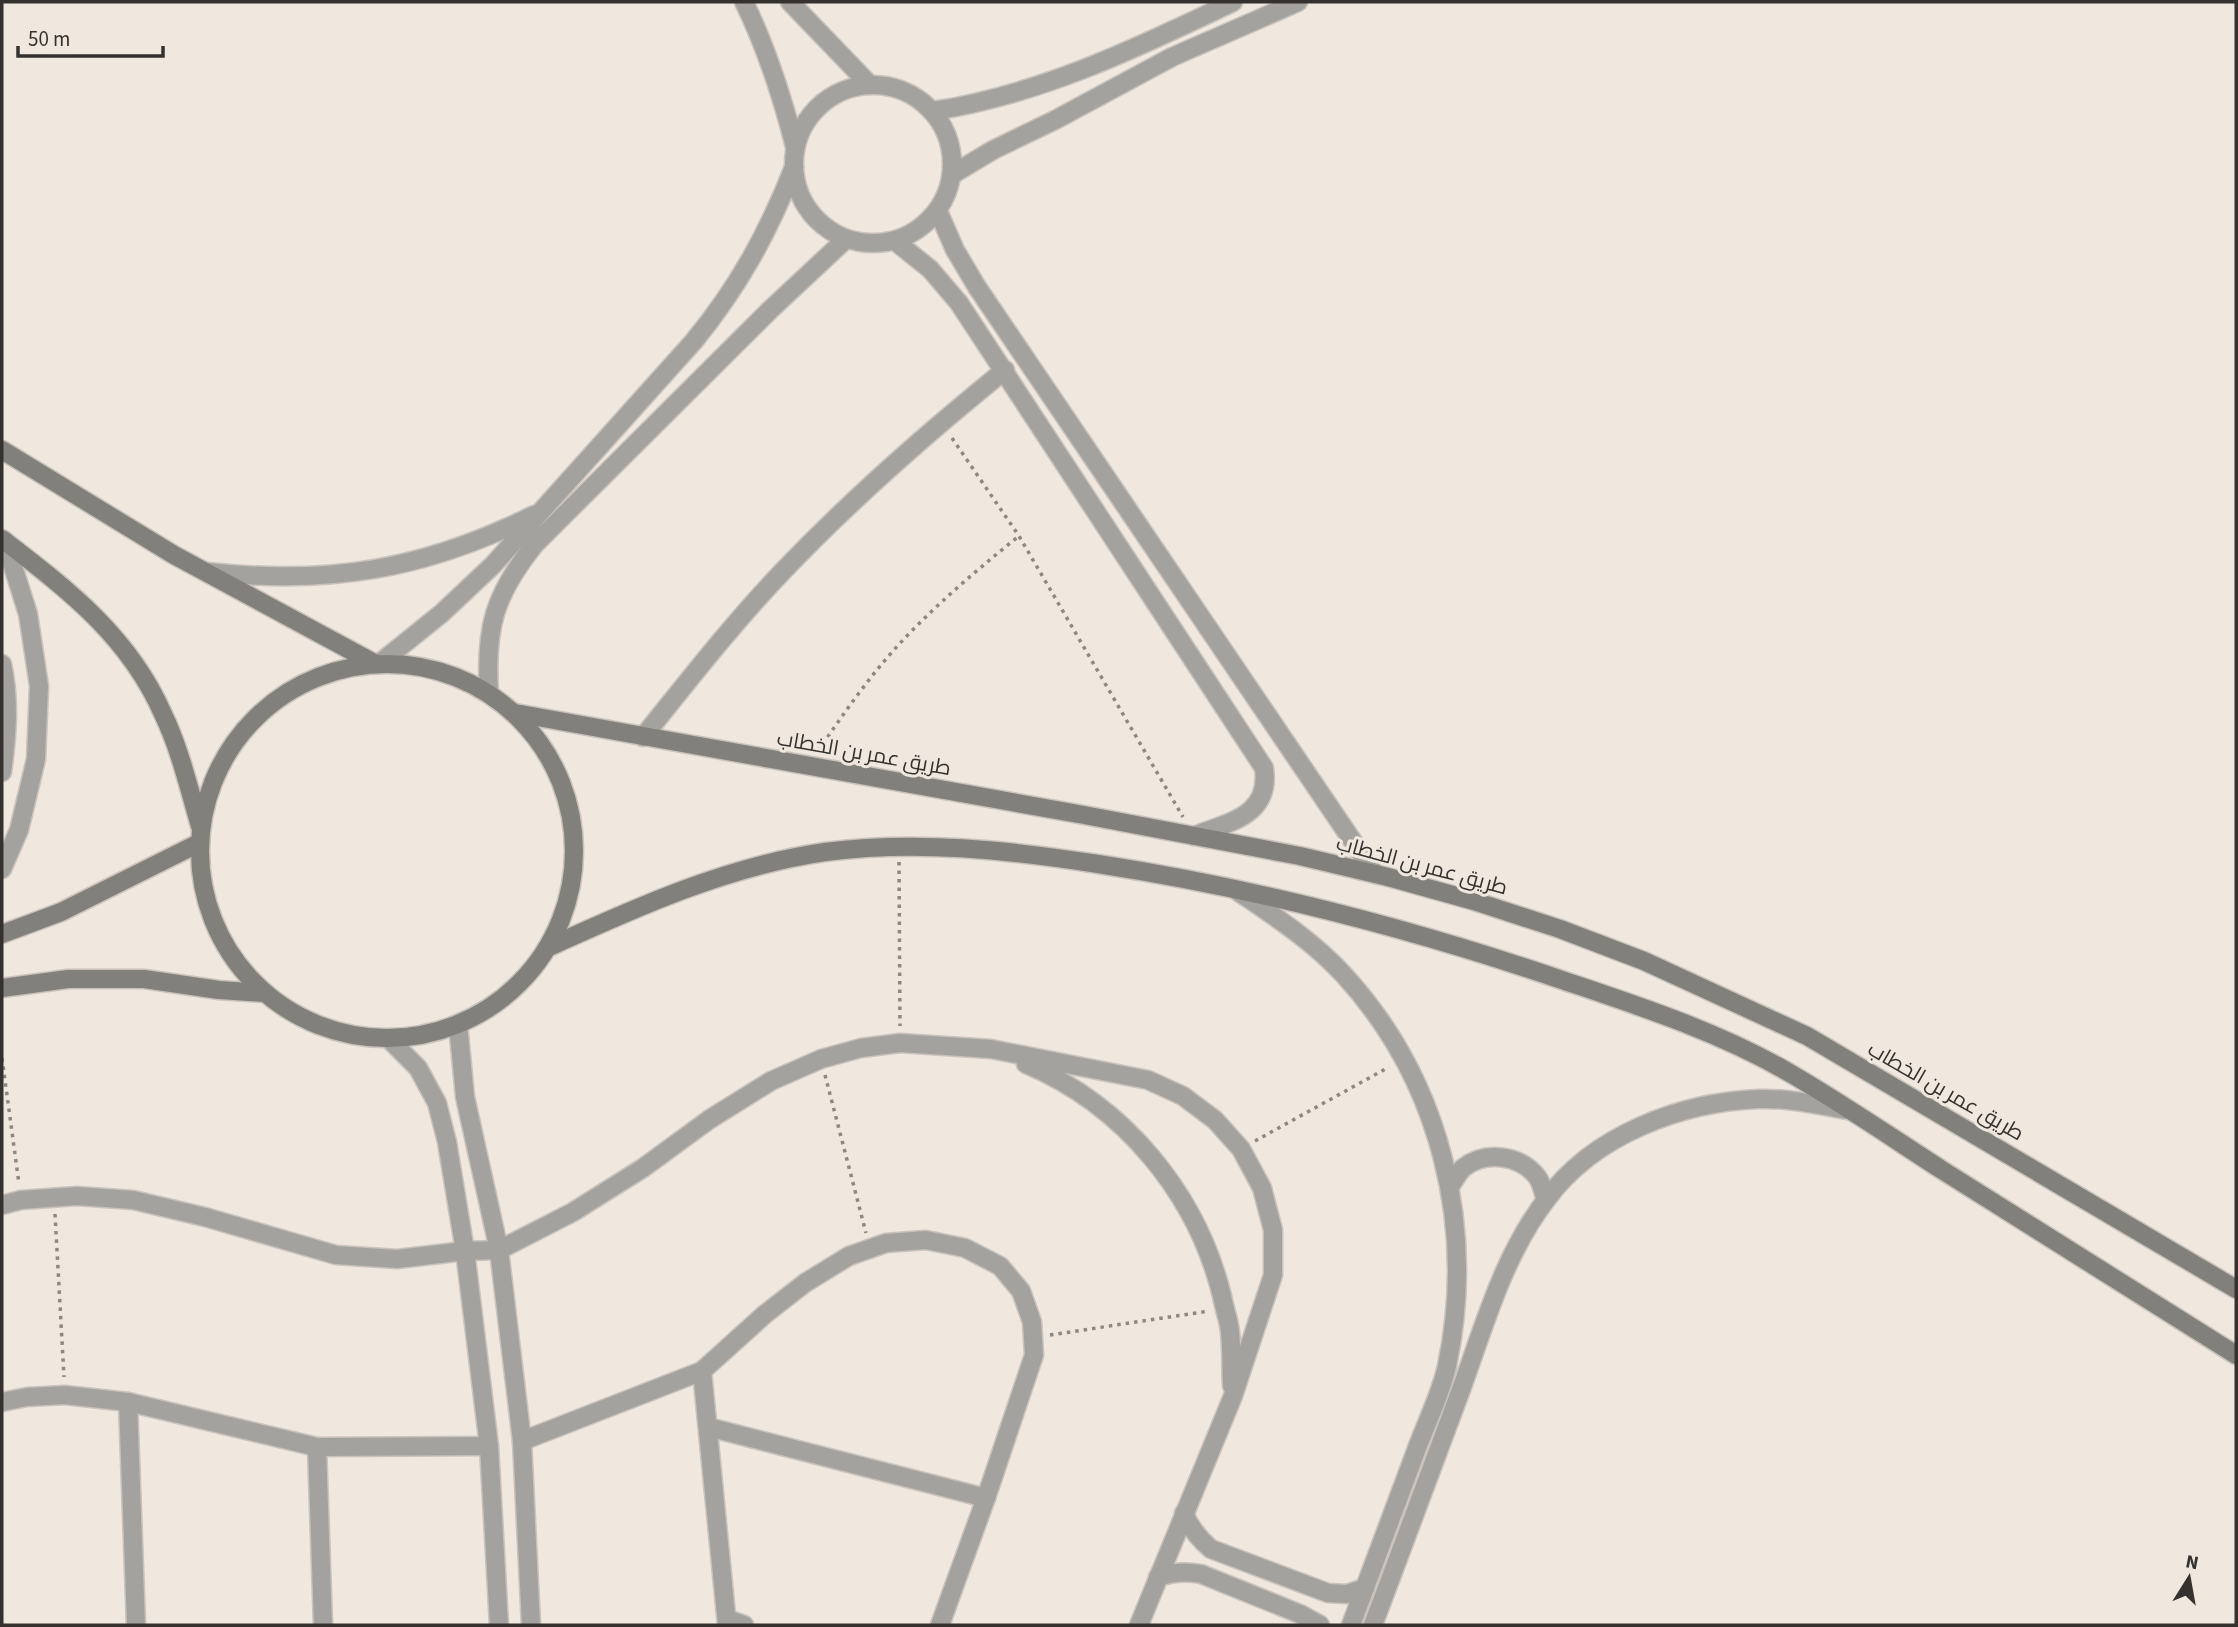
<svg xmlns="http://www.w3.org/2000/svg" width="2238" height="1627" font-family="'Source Sans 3',Cairo,sans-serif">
	<rect width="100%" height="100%" fill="#f0e7df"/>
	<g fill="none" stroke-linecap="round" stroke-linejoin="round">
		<defs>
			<g id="street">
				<path d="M744 2C767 49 782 96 795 147"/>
				<polyline points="790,2 870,85"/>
				<circle cx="873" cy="164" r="79"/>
				<path d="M933 111C1039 95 1137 48 1233 2"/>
				<polyline points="953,174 993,150 1055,120 1172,57 1298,2"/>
				<polyline points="938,211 955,250 977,287 1375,874"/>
				<path d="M895 241 930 269 959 303 1264 768C1271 816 1229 822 1194 836"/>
				<path d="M207 572C329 585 423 570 534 515"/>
				<path d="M380 663 442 613 493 565 694 341C739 286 768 233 794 167"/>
				<path d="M2 664C10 700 7 736 2 772"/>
				<path d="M489 693C485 628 494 595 535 544L770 310 846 239"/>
				<path d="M643 737C689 680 734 622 784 570 853 498 927 433 1005 370"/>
				<polyline points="2,869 19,830 36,759 39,686 28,614 5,541"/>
				<path d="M1236 890C1274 916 1313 941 1344 975 1441 1081 1476 1227 1447 1366 1441 1394 1426 1423 1416 1451 1394 1509 1373 1567 1351 1625"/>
				<polyline points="458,1024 465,1097 499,1250 522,1441 531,1625"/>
				<polyline points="388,1038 418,1068 437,1103 447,1142 465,1251 489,1446 499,1625"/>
				<path d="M1026 1064C1124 1105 1197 1194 1222 1296 1224 1308 1229 1320 1230 1332 1232 1350 1231 1368 1232 1386"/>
				<path d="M1450 1186C1454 1181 1458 1173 1463 1168 1486 1150 1521 1155 1538 1178 1542 1184 1543 1193 1546 1199"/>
				<polyline points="2,1205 21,1200 77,1196 133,1200 205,1217 336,1255 397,1259 465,1251 499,1250 573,1212 643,1168 710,1119 771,1081 821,1059 861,1048 900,1043 991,1049 1148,1080 1183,1096 1215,1120 1241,1149 1262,1188 1273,1230 1273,1275 1233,1396 1139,1625"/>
				<polyline points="702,1371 727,1625"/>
				<polyline points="2,1402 27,1397 65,1395 128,1402 317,1447 489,1446"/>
				<polyline points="128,1402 136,1625"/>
				<polyline points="708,1427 986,1498"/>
				<polyline points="522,1441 702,1371 764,1315 805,1283 849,1256 886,1243 926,1240 965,1248 1000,1266 1021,1291 1032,1322 1034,1355 986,1498 940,1625"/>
				<polyline points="317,1447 323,1625"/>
				<path d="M1184 1513C1190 1528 1198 1538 1211 1549L1328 1593 1347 1594 1365 1588"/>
				<path d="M1158 1577C1173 1572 1185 1571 1201 1574L1300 1614 1320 1625"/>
				<polyline points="727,1619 744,1625"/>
				<path d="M1373 1625C1403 1546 1432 1467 1462 1387 1485 1323 1504 1255 1546 1200 1593 1135 1681 1102 1759 1099 1789 1098 1819 1105 1848 1110"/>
			</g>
			<g id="secondary">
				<polyline points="2,450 174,555 374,663"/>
				<path d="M2 539C67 589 129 636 163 714 180 749 189 789 200 826"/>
				<circle cx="387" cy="851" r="187"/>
				<polyline points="515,713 1084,815 1300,856 1388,877 1474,901 1560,929 1644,961 1807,1036 2236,1289"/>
				<polyline points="2,934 61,912 199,843"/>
				<path d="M549 947C637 907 728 866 825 852 916 840 1008 850 1098 864 1254 888 1409 928 1559 979 1636 1005 1717 1031 1788 1072 1840 1102 1891 1137 1942 1170 2040 1232 2138 1294 2236 1355"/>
				<polyline points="2,988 68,979 144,979 219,990 264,993"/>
			</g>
		</defs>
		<use href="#street" stroke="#cac3bc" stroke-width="21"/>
		<use href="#secondary" stroke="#cac3bc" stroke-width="21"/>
		<g stroke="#8e8882" stroke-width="3.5" stroke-dasharray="3.5 5" stroke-linecap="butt">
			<polyline points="952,438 1019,536 1183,817"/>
			<path d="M818 751C844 713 871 674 903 640 939 602 978 569 1019 536"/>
			<polyline points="899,862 900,1026"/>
			<polyline points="2,1058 19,1184"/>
			<polyline points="825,1075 866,1233"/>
			<polyline points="1255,1141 1389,1067"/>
			<polyline points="55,1214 64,1377"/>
			<polyline points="1050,1335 1209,1311"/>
		</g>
		<use href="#street" stroke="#a4a29e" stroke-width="18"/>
		<use href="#secondary" stroke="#82807a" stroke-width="18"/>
	</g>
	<g text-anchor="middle" stroke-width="6" stroke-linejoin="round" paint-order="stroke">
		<g font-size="21" fill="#34312e" stroke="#f0e7df">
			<text transform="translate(864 753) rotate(10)" y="7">طريق عمر بن الخطاب</text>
			<text transform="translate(1422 865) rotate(15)" y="7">طريق عمر بن الخطاب</text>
			<text transform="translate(1946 1091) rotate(30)" y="7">طريق عمر بن الخطاب</text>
		</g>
	</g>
	<rect width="2238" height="1627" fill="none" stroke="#34312e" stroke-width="7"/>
	<g transform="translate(2189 1578) rotate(11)" stroke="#f0e7df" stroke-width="5" paint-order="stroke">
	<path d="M0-5L12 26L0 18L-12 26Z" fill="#34312e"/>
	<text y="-10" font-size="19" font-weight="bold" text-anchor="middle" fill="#34312e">N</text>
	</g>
	<path d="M18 46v10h145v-10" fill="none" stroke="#34312e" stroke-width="3.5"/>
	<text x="28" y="46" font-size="21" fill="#34312e" stroke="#f0e7df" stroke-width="5" paint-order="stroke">50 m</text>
</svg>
